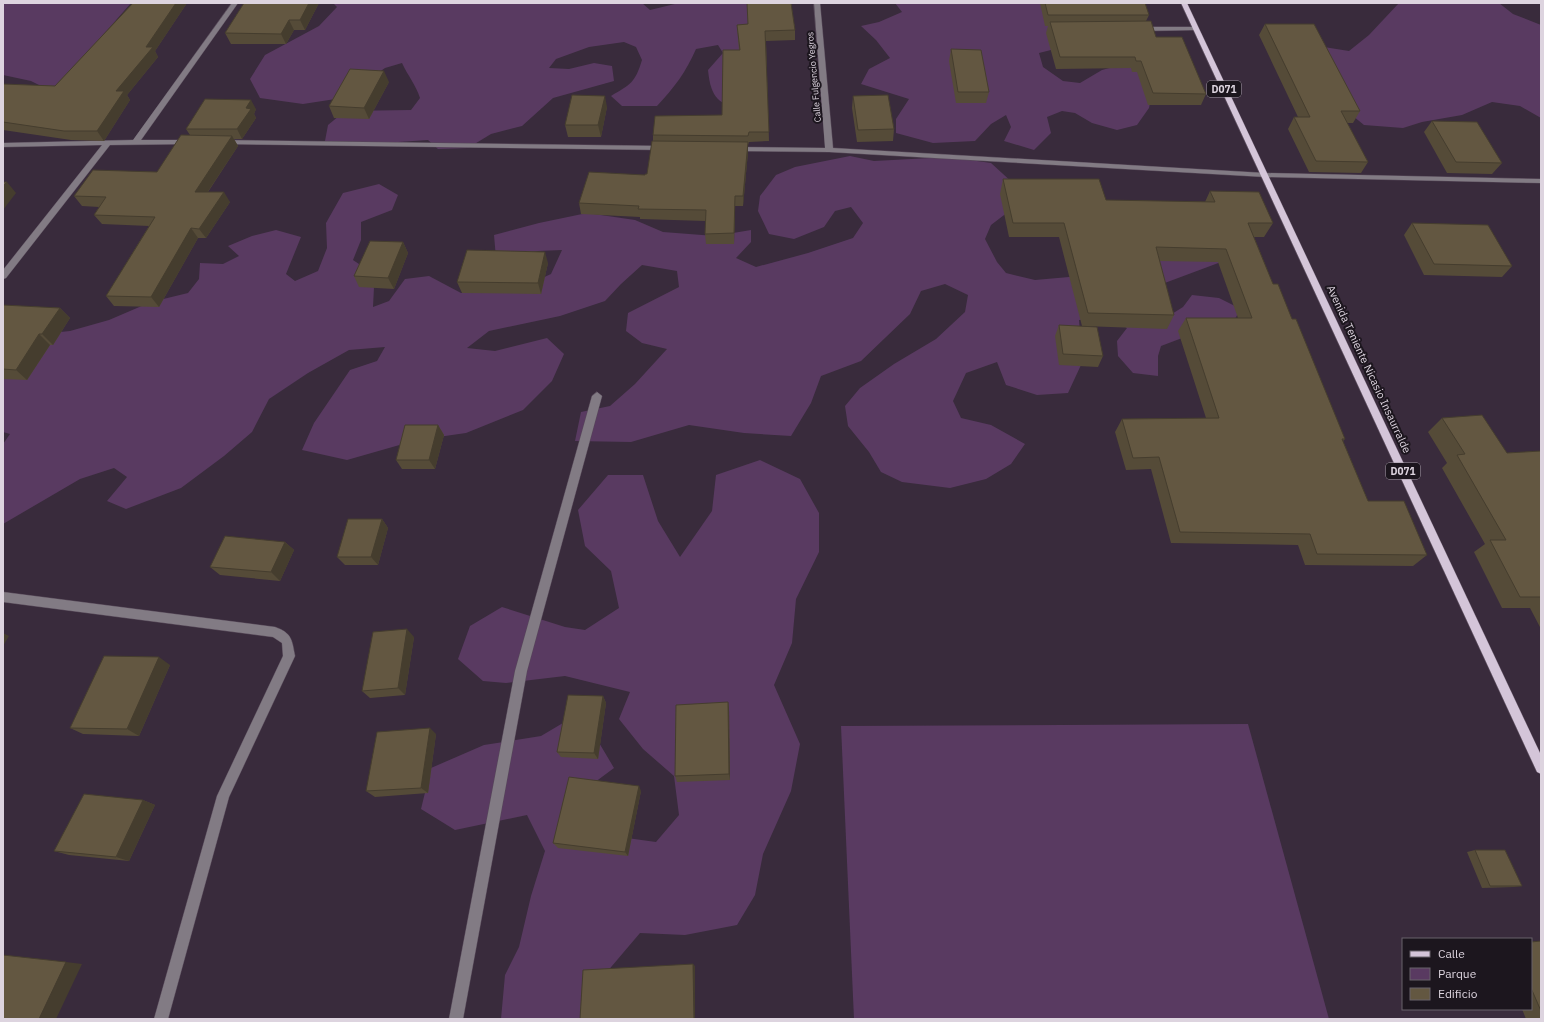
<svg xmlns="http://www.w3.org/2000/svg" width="1544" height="1022" font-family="'IBM Plex Sans',sans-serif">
	<rect width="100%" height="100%" fill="#392b3c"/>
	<g fill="#593a61">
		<polygon points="3,3 131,3 53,92 31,81 3,75"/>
		<path d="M333 3H642L650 10 679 3H757L744 113C719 102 711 100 708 70L723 53 718 45 696 49C686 72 674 88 657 106H622L611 96C631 84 635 83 642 60L636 47 624 42 589 47 556 59 549 68 569 69 594 63 612 66 614 81 553 98 522 126 491 134 468 148 438 149 428 140 384 143 325 141 328 125 345 111 411 110 420 98C416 85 408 76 402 63L385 68 342 98 303 104 260 98 250 79 265 55 319 26 337 7Z"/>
		<polygon points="895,3 1045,3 1063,47 1039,53 1043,67 1063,81 1080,83 1102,70 1128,63 1155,78 1149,108 1137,125 1117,130 1092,123 1075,113 1062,111 1047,117 1051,133 1034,150 1004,141 1011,127 1006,115 991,124 975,141 933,143 896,133 896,119 909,99 861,84 869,69 890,58 876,40 861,26 879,22 902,12"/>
		<polygon points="1399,3 1499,3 1513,14 1541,25 1541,118 1520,106 1492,102 1462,115 1422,122 1403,128 1364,125 1353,116 1305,44 1349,51 1369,35"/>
		<polygon points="850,156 874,161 949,157 991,163 1014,184 1008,212 991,225 985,239 997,262 1006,273 1035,280 1069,277 1103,270 1135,254 1221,262 1154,287 1167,317 1183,307 1192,295 1219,298 1241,309 1233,322 1190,335 1161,346 1158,356 1158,376 1133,373 1118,356 1117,341 1127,328 1107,317 1079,320 1080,332 1087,352 1068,393 1037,395 1006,385 997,362 966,373 953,401 961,418 991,425 1025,444 1011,464 986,479 950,488 902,482 881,472 869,452 848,426 845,406 860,388 894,364 936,339 965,312 968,295 945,284 921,291 910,314 861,361 821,376 811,403 791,436 744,433 689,425 631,442 575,441 581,412 610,406 635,384 667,349 642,343 626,331 628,313 679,287 677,271 642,265 621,284 605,301 560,316 489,331 467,348 495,351 547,338 564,354 552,381 523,410 466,433 417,440 347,460 302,450 314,423 350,370 377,361 385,347 349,350 308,373 269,399 252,432 224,456 181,488 126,509 107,501 127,477 114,468 80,479 3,524 3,444 10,434 3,432 3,338 70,331 109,320 151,302 188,293 199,279 200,263 223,264 239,256 228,246 252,236 276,230 301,237 286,274 295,281 318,271 327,248 326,223 343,193 379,184 398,195 392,210 361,222 361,240 353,260 371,272 374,287 373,307 389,301 405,279 429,276 461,293 516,290 551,274 562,250 538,251 496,258 494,235 539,223 587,213 635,220 663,232 715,236 751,230 751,242 736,258 756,267 808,253 853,238 863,223 851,207 835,211 824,227 794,239 769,234 758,211 760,196 776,175 795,167"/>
		<polygon points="760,460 800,479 819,513 819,552 796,599 792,643 774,685 800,744 791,791 763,854 755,895 737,925 685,935 640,933 606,973 607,1019 501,1019 505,975 519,947 531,896 545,851 527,815 455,830 421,809 431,768 484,745 541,736 568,720 598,741 614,768 579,794 605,835 656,842 679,815 674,776 643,749 619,719 630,692 565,676 506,683 483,681 458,659 470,626 502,607 565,627 585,630 619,608 611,571 585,546 578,510 608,475 643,475 658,521 680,557 712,511 716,475"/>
		<polygon points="1248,724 1329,1019 854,1019 841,726"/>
	</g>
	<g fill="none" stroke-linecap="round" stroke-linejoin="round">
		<defs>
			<g id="minor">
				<polygon points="232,3 238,3 141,140 192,140 192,144 110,145 6,278 3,279 3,270 102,145 3,147 3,143 133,140"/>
				<polygon points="814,3 820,3 833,148 1265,173 1541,179 1541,183 1265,177 829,152 732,151 732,147 735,147 825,148"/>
				<polygon points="1196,27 1198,28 1198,30 1142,31 1139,29 1142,27"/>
				<polygon points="220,140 663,146 667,148 663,150 223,144 220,144"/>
				<polygon points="597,392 602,396 527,671 463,1019 449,1019 515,671 592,396"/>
				<path d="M3 592 275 627C292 633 292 640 295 656L229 797 168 1019H154L217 796 283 656 282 643 273 637 3 602Z"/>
			</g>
			<polygon id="major" points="1181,3 1187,3 1541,755 1541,774 1537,772"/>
		</defs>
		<use href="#minor" stroke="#574959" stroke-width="1"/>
		<use href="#major" stroke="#574959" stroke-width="1"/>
		<use href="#minor" fill="#827b84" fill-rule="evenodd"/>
		<use href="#major" fill="#d4c5d9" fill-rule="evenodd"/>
	</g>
	<g fill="#554b38">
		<polygon points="133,3 187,3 155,51 158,57 127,95 130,100 104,141 71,140 3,130 3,84 55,86"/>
		<polygon points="244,3 319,3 305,30 294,30 286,44 231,44 225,33"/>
		<polygon points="747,3 791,3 795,30 795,40 766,41 769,141 749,142 748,145 748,152 743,206 735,206 734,244 706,244 705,234 706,221 640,219 640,217 581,214 579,203 645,175 647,174 653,141 653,135 722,115 739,50 737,25 748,24"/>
		<polygon points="1040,3 1145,3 1149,15 1146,21 1156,37 1206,94 1201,105 1148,105 1137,72 1132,72 1131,68 1056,69 1046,33 1048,26 1045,26"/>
		<polygon points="1265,24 1360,111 1353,123 1347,123 1368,162 1361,173 1309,172 1288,129 1294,117 1298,117 1259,35"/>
		<polygon points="951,49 989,92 986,103 956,103 949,61"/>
		<polygon points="389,82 369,119 334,118 329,106"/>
		<polygon points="853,96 894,129 893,141 857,142 852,108"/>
		<polygon points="607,107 601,137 568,137 565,125"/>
		<polygon points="256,109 254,114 256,118 242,139 234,139 238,146 208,192 230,202 206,238 198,238 159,307 114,306 106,296 149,226 102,224 94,215 99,207 82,206 74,196 157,172 190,135 186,129"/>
		<polygon points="1432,121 1502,163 1492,174 1447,173 1424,132"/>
		<polygon points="1003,179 1106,200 1205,202 1210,191 1273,223 1264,237 1254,237 1273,284 1292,319 1345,439 1343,441 1368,501 1427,555 1413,566 1305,565 1298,545 1171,543 1151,469 1126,470 1115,432 1122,419 1206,418 1178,331 1186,318 1238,318 1218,262 1159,261 1174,315 1167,329 1082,326 1059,237 1009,237 1000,194"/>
		<polygon points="1412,223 1512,266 1502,277 1424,275 1404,235"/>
		<polygon points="403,242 408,253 394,289 359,287 354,276"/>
		<polygon points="548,263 541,294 462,293 457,282"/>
		<polygon points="3,305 60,308 70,318 53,345 50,345 27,380 3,379"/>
		<polygon points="1059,325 1103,356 1098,367 1059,365 1055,336"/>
		<polygon points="1442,418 1507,453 1541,451 1541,629 1530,608 1502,608 1474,552 1485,544 1442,468 1447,463 1428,432"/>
		<polygon points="438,425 444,435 435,469 402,469 396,460"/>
		<polygon points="382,519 388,528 378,565 345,565 337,557"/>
		<polygon points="285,542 294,550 280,581 220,575 210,567"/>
		<polygon points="414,637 405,695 370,698 362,691"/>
		<polygon points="170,665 139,736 83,734 70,728"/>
		<polygon points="603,696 606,703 598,759 561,757 557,752"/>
		<polygon points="728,702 729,709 730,780 677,782 675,776"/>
		<polygon points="436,734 428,793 375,797 366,791"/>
		<polygon points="641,791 628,856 558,848 553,843"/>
		<polygon points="143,800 155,805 129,861 69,855 54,851"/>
		<polygon points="1475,850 1522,886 1514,887 1482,888 1467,852"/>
		<polygon points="1541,941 1541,1019 1526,1019 1522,1009 1531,1009 1531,942"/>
	</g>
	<g fill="#453d2e">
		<polygon points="176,3 187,3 155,51 158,57 127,95 130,100 104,141 97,131 116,91"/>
		<polygon points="309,3 319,3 305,30 300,20"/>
		<polygon points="289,20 294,30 286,44 281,34"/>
		<polygon points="384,71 389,82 369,119 364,108"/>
		<polygon points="605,96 607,107 601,137 598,125"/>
		<polygon points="251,100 256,109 254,114 256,118 242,139 237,129 246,108"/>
		<polygon points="232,136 238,146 201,202 195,192"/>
		<polygon points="748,142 748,152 743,206 743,196"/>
		<polygon points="7,182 16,193 3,210 3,186"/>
		<polygon points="224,192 230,202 206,238 199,229"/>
		<polygon points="735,196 735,206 734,244 734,233"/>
		<polygon points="191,228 198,238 159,307 151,297"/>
		<polygon points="403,242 408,253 394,289 388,278"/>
		<polygon points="545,252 548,263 541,294 538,283"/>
		<polygon points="60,308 70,318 53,345 42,334"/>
		<polygon points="39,334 50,345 27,380 16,370"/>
		<polygon points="438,425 444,435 435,469 429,460"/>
		<polygon points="382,519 388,528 378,565 371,557"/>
		<polygon points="285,542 294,550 280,581 271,572"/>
		<polygon points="407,629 414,637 405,695 398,688"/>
		<polygon points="3,633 9,636 3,646"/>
		<polygon points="159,657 170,665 139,736 127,729"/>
		<polygon points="603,696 606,703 598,759 594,753"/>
		<polygon points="728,702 729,709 730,780 729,774"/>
		<polygon points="430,728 436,734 428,793 421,788"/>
		<polygon points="639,786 641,791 628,856 625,852"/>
		<polygon points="143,800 155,805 129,861 116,857"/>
		<polygon points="66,962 82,964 56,1019 39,1019"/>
		<polygon points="693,964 695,966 695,1019 694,1019"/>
	</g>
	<g fill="#635741" stroke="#453d2e">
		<polygon points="133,3 176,3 146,47 153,47 116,91 124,91 97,131 64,131 3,122 3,84 55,86"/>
		<polygon points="244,3 309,3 300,20 289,20 281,34 225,33"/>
		<polygon points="747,3 791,3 795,30 765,31 769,132 749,132 748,136 653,135 655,116 722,115 723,50 740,50 737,25 748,24"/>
		<polygon points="1045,3 1145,3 1149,15 1048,15"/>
		<polygon points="1151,21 1156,37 1182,37 1206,94 1153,93 1141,61 1136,61 1135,57 1060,57 1050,22"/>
		<polygon points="1265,24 1314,24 1360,111 1341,111 1368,162 1316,161 1294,117 1310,117"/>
		<polygon points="951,49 981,50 989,92 958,92"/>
		<polygon points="350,69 384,71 364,108 329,106"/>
		<polygon points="572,95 605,96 598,125 565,125"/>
		<polygon points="888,95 894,129 858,130 853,96"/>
		<polygon points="205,99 251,100 246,108 251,109 237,129 186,129"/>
		<polygon points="1432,121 1477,122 1502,163 1456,162"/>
		<polygon points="181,135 232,136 195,192 224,192 199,229 191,228 151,297 106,296 155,217 94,215 106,197 74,196 93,170 157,172"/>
		<polygon points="652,141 748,142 743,196 735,196 734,233 705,234 706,210 638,209 639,206 579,203 589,172 645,175 645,174 647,174"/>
		<polygon points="1003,179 1099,179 1106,200 1215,202 1210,191 1259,192 1273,223 1248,223 1273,284 1278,284 1292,319 1296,319 1345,439 1342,439 1368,501 1404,501 1427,555 1317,554 1310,534 1180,532 1159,457 1133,458 1122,419 1219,418 1186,318 1252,318 1226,249 1156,247 1174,315 1088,313 1064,223 1013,223"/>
		<polygon points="3,182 7,182 3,186"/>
		<polygon points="1412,223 1488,225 1512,266 1434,264"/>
		<polygon points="370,241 403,242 388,278 354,276"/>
		<polygon points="467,250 545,252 538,283 457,282"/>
		<polygon points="3,305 60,308 42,334 39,334 16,370 3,369"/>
		<polygon points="1059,325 1097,327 1103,356 1063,354"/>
		<polygon points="1482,415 1507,453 1541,451 1541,597 1520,597 1490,540 1506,540 1457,455 1465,454 1442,418"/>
		<polygon points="405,425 438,425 429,460 396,460"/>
		<polygon points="348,519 382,519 371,557 337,557"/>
		<polygon points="225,536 285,542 271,572 210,567"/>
		<polygon points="407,629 398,688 362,691 373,632"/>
		<polygon points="104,656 159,657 127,729 70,728"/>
		<polygon points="568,695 603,696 594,753 557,752"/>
		<polygon points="728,702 729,774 675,776 676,705"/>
		<polygon points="430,728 421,788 366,791 377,732"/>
		<polygon points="569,777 639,786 625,852 553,843"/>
		<polygon points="84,794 143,800 116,857 54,851"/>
		<polygon points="1475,850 1505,850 1522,886 1490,886"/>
		<polygon points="1541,941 1541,1011 1531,988 1531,942"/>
		<polygon points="3,955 66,962 39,1019 3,1019"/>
		<polygon points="693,964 694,1019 580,1019 583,970"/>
	</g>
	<g text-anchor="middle" stroke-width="4" stroke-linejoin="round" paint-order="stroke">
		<g font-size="9" fill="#ddd4df" stroke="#1c161e">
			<text transform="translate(814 77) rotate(-95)" y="3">Calle Fulgencio Yegros</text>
		</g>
		<g fill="#1c161e" stroke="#a39ba5" stroke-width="1">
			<rect x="1207" y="81" width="34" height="16" rx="3"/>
			<rect x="1386" y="463" width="34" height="16" rx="3"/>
		</g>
		<g font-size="10" font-weight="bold" fill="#ddd4df">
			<text x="1224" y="93">D071</text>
			<text x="1403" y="475">D071</text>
		</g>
		<g font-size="11" fill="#ddd4df" stroke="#1c161e">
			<text transform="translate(1369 369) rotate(65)" y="4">Avenida Teniente Nicasio Insaurralde</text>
		</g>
	</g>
	<rect width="1544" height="1022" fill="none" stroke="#ddd4df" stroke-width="8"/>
	<rect x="1402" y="938" width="130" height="72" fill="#1c161e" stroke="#69626b"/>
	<rect x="1410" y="951" width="20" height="6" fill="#d4c5d9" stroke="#69626b"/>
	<text x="1438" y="958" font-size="12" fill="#ddd4df">Calle</text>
	<rect x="1410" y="968" width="20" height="12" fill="#593a61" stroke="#69626b"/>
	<text x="1438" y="978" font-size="12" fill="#ddd4df">Parque</text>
	<rect x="1410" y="988" width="20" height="12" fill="#635741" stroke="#69626b"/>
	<text x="1438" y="998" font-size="12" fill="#ddd4df">Edificio</text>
</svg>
